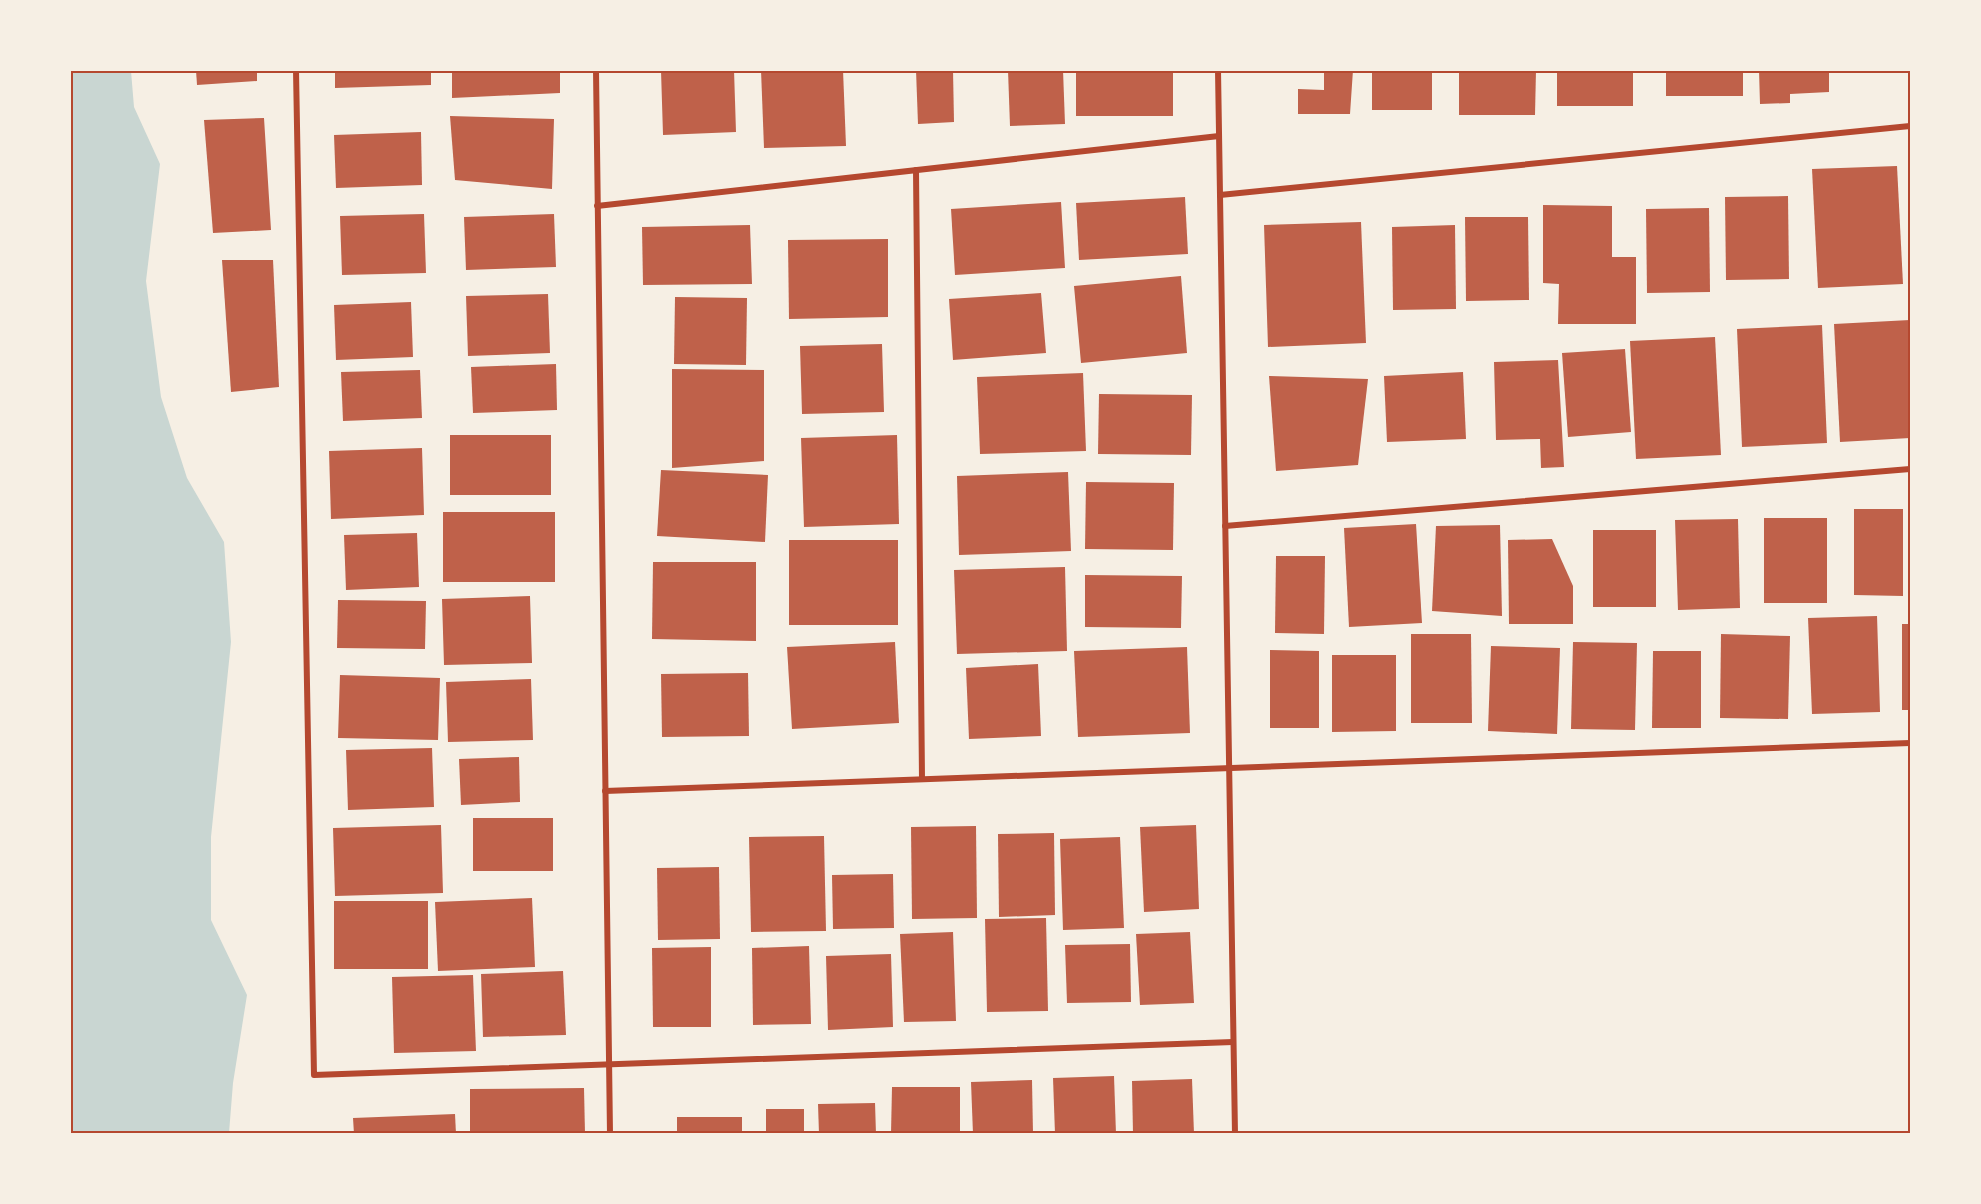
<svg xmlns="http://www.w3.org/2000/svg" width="1981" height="1204" font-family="Arial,sans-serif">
	<rect width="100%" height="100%" fill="#f6efe4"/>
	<polygon fill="#c9d6d2" points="70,71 131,71 134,107 160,164 146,281 161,397 187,478 224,542 231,642 211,837 211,920 247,995 233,1083 229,1133 71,1133"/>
	<g fill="#bf614a">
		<polygon points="196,70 257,70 257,81 197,85"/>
		<polygon points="335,70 431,70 431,85 335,88"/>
		<polygon points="452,70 560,70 560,93 452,98"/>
		<polygon points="661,70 734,70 736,132 663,135"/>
		<polygon points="761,70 843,70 846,146 764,148"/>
		<polygon points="916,70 953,70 954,122 918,124"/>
		<polygon points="1008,70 1063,70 1065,124 1010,126"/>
		<rect x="1076" y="70" width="97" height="46"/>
		<polygon points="1324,70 1353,70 1350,114 1298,114 1298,89 1324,90"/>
		<rect x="1372" y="70" width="60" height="40"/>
		<polygon points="1459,70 1536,70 1535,115 1459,115"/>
		<rect x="1557" y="70" width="76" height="36"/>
		<rect x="1666" y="70" width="77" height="26"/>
		<polygon points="1759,70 1829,70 1829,92 1790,94 1790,103 1760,104"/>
		<polygon points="450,116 554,119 552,189 455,180"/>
		<polygon points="264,118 271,230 213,233 204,120"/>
		<polygon points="421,132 422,185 336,188 334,135"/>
		<polygon points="1897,166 1903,284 1818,288 1812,169"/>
		<polygon points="1788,196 1789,279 1726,280 1725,197"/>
		<polygon points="1185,197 1188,254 1079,260 1076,203"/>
		<polygon points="1061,202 1065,268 955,275 951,209"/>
		<polygon points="1543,205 1612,206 1612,257 1636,257 1636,324 1558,324 1559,284 1543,283"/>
		<polygon points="1709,208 1710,292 1647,293 1646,209"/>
		<polygon points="424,214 426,273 342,275 340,216"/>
		<polygon points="554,214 556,267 466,270 464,217"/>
		<polygon points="1465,217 1528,217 1529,300 1466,301"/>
		<polygon points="1361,222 1366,343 1268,347 1264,225"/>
		<polygon points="750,225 752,284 643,285 642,227"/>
		<polygon points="1455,225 1456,309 1393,310 1392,227"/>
		<polygon points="888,239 888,317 789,319 788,240"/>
		<polygon points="222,260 273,260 279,387 231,392"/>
		<polygon points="1181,276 1187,353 1081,363 1074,286"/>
		<polygon points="1041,293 1046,353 953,360 949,299"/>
		<polygon points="548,294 550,353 468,356 466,296"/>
		<polygon points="675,297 747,298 746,365 674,364"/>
		<polygon points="411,302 413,357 336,360 334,305"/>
		<polygon points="1910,320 1910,438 1840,442 1834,324"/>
		<polygon points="1822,325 1827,443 1742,447 1737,329"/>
		<polygon points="1715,337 1721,455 1636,459 1630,341"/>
		<polygon points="882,344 884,412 802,414 800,346"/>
		<polygon points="1625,349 1631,432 1568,437 1562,353"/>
		<polygon points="1558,360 1564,467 1541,468 1540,439 1496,440 1494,362"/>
		<polygon points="556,364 557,410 473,413 471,367"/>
		<polygon points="672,369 764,370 764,461 672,468"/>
		<polygon points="420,370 422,418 343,421 341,372"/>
		<polygon points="1463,372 1466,439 1387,442 1384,376"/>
		<polygon points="1083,373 1086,451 980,454 977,377"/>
		<polygon points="1269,376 1368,379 1358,465 1276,471"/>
		<polygon points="1099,394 1192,395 1191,455 1098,454"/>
		<rect x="450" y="435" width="101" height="60"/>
		<polygon points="897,435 899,524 804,527 801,438"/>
		<polygon points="422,448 424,515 331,519 329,451"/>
		<polygon points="661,470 768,475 765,542 657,536"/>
		<polygon points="1068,472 1071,551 959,555 957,476"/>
		<polygon points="1086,482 1174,483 1173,550 1085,549"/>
		<polygon points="1854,509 1903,509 1903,596 1854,595"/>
		<rect x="443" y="512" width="112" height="70"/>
		<rect x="1764" y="518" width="63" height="85"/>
		<polygon points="1738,519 1740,608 1678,610 1675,520"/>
		<polygon points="1416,524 1422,623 1349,627 1344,528"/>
		<polygon points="1500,525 1502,616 1432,611 1436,526"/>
		<rect x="1593" y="530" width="63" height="77"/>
		<polygon points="417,533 419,587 346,590 344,535"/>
		<polygon points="1552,539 1573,586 1573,624 1509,624 1508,540"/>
		<rect x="789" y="540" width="109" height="85"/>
		<polygon points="1276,556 1325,556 1324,634 1275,633"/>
		<polygon points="653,562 756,562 756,641 652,639"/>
		<polygon points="1065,567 1067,651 957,654 954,570"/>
		<polygon points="1085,575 1182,576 1181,628 1085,627"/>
		<polygon points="530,596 532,663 444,665 442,599"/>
		<polygon points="338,600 426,601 425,649 337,648"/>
		<polygon points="1877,616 1880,712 1812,714 1808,618"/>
		<rect x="1902" y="624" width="8" height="86"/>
		<polygon points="1411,634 1471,634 1472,723 1411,723"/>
		<polygon points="1721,634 1790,636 1788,719 1720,718"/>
		<polygon points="895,642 899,723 792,729 787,647"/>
		<polygon points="1573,642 1637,643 1635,730 1571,729"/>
		<polygon points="1491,646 1560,648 1557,734 1488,731"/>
		<polygon points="1187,647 1190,733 1078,737 1074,651"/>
		<polygon points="1270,650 1319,651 1319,728 1270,728"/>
		<polygon points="1653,651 1701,651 1701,728 1652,728"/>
		<polygon points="1332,655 1396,655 1396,731 1332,732"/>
		<polygon points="1038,664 1041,736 969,739 966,668"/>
		<polygon points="748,673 749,736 662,737 661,674"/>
		<polygon points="340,675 440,678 438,740 338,738"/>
		<polygon points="531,679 533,740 448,742 446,682"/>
		<polygon points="432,748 434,807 348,810 346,750"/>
		<polygon points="519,757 520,802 461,805 459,759"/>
		<rect x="473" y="818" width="80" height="53"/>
		<polygon points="441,825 443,893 335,896 333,828"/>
		<polygon points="1196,825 1199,909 1144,912 1140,827"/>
		<polygon points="976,826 977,918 912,919 911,827"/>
		<polygon points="1054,833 1055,915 999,917 998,834"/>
		<polygon points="824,836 826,931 751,932 749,837"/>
		<polygon points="1120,837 1124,928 1063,930 1060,839"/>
		<polygon points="719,867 720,939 658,940 657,868"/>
		<polygon points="893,874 894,928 833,929 832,875"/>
		<polygon points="532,898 535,967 438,971 435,902"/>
		<rect x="334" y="901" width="94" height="68"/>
		<polygon points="1046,918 1048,1011 987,1012 985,919"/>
		<polygon points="953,932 956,1021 904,1022 900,934"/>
		<polygon points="1190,932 1194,1003 1140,1005 1136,934"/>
		<polygon points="1130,944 1131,1002 1067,1003 1065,945"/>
		<polygon points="809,946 811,1024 753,1025 752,948"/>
		<polygon points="711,947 711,1027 653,1027 652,948"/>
		<polygon points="891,954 893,1027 828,1030 826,956"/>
		<polygon points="563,971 566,1035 483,1037 481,974"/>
		<polygon points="473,975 476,1051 394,1053 392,977"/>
		<polygon points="1114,1076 1116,1134 1055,1134 1053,1078"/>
		<polygon points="1192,1079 1194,1134 1133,1134 1132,1081"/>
		<polygon points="1032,1080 1033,1134 973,1134 971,1082"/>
		<polygon points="892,1087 960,1087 960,1134 891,1134"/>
		<polygon points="584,1088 585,1134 470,1134 470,1089"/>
		<polygon points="875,1103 876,1134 819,1134 818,1104"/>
		<rect x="766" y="1109" width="38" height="25"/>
		<polygon points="455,1114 456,1134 354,1134 353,1118"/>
		<rect x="677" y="1117" width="65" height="17"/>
	</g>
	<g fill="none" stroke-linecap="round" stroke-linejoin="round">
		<g stroke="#b5482f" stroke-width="6">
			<polyline points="296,70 314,1075 1233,1042"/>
			<polyline points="596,70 610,1134"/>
			<polyline points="1218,70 1235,1134"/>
			<polyline points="916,170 922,779"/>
			<polyline points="1220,195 1910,126"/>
			<polyline points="597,206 1219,136"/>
			<polyline points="1225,526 1910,469"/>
			<polyline points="605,791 1910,743"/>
		</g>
	</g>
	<rect width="1981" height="1204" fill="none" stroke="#f6efe4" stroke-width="144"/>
	<rect x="72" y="72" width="1837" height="1060" fill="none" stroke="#b5482f" stroke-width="2"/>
</svg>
